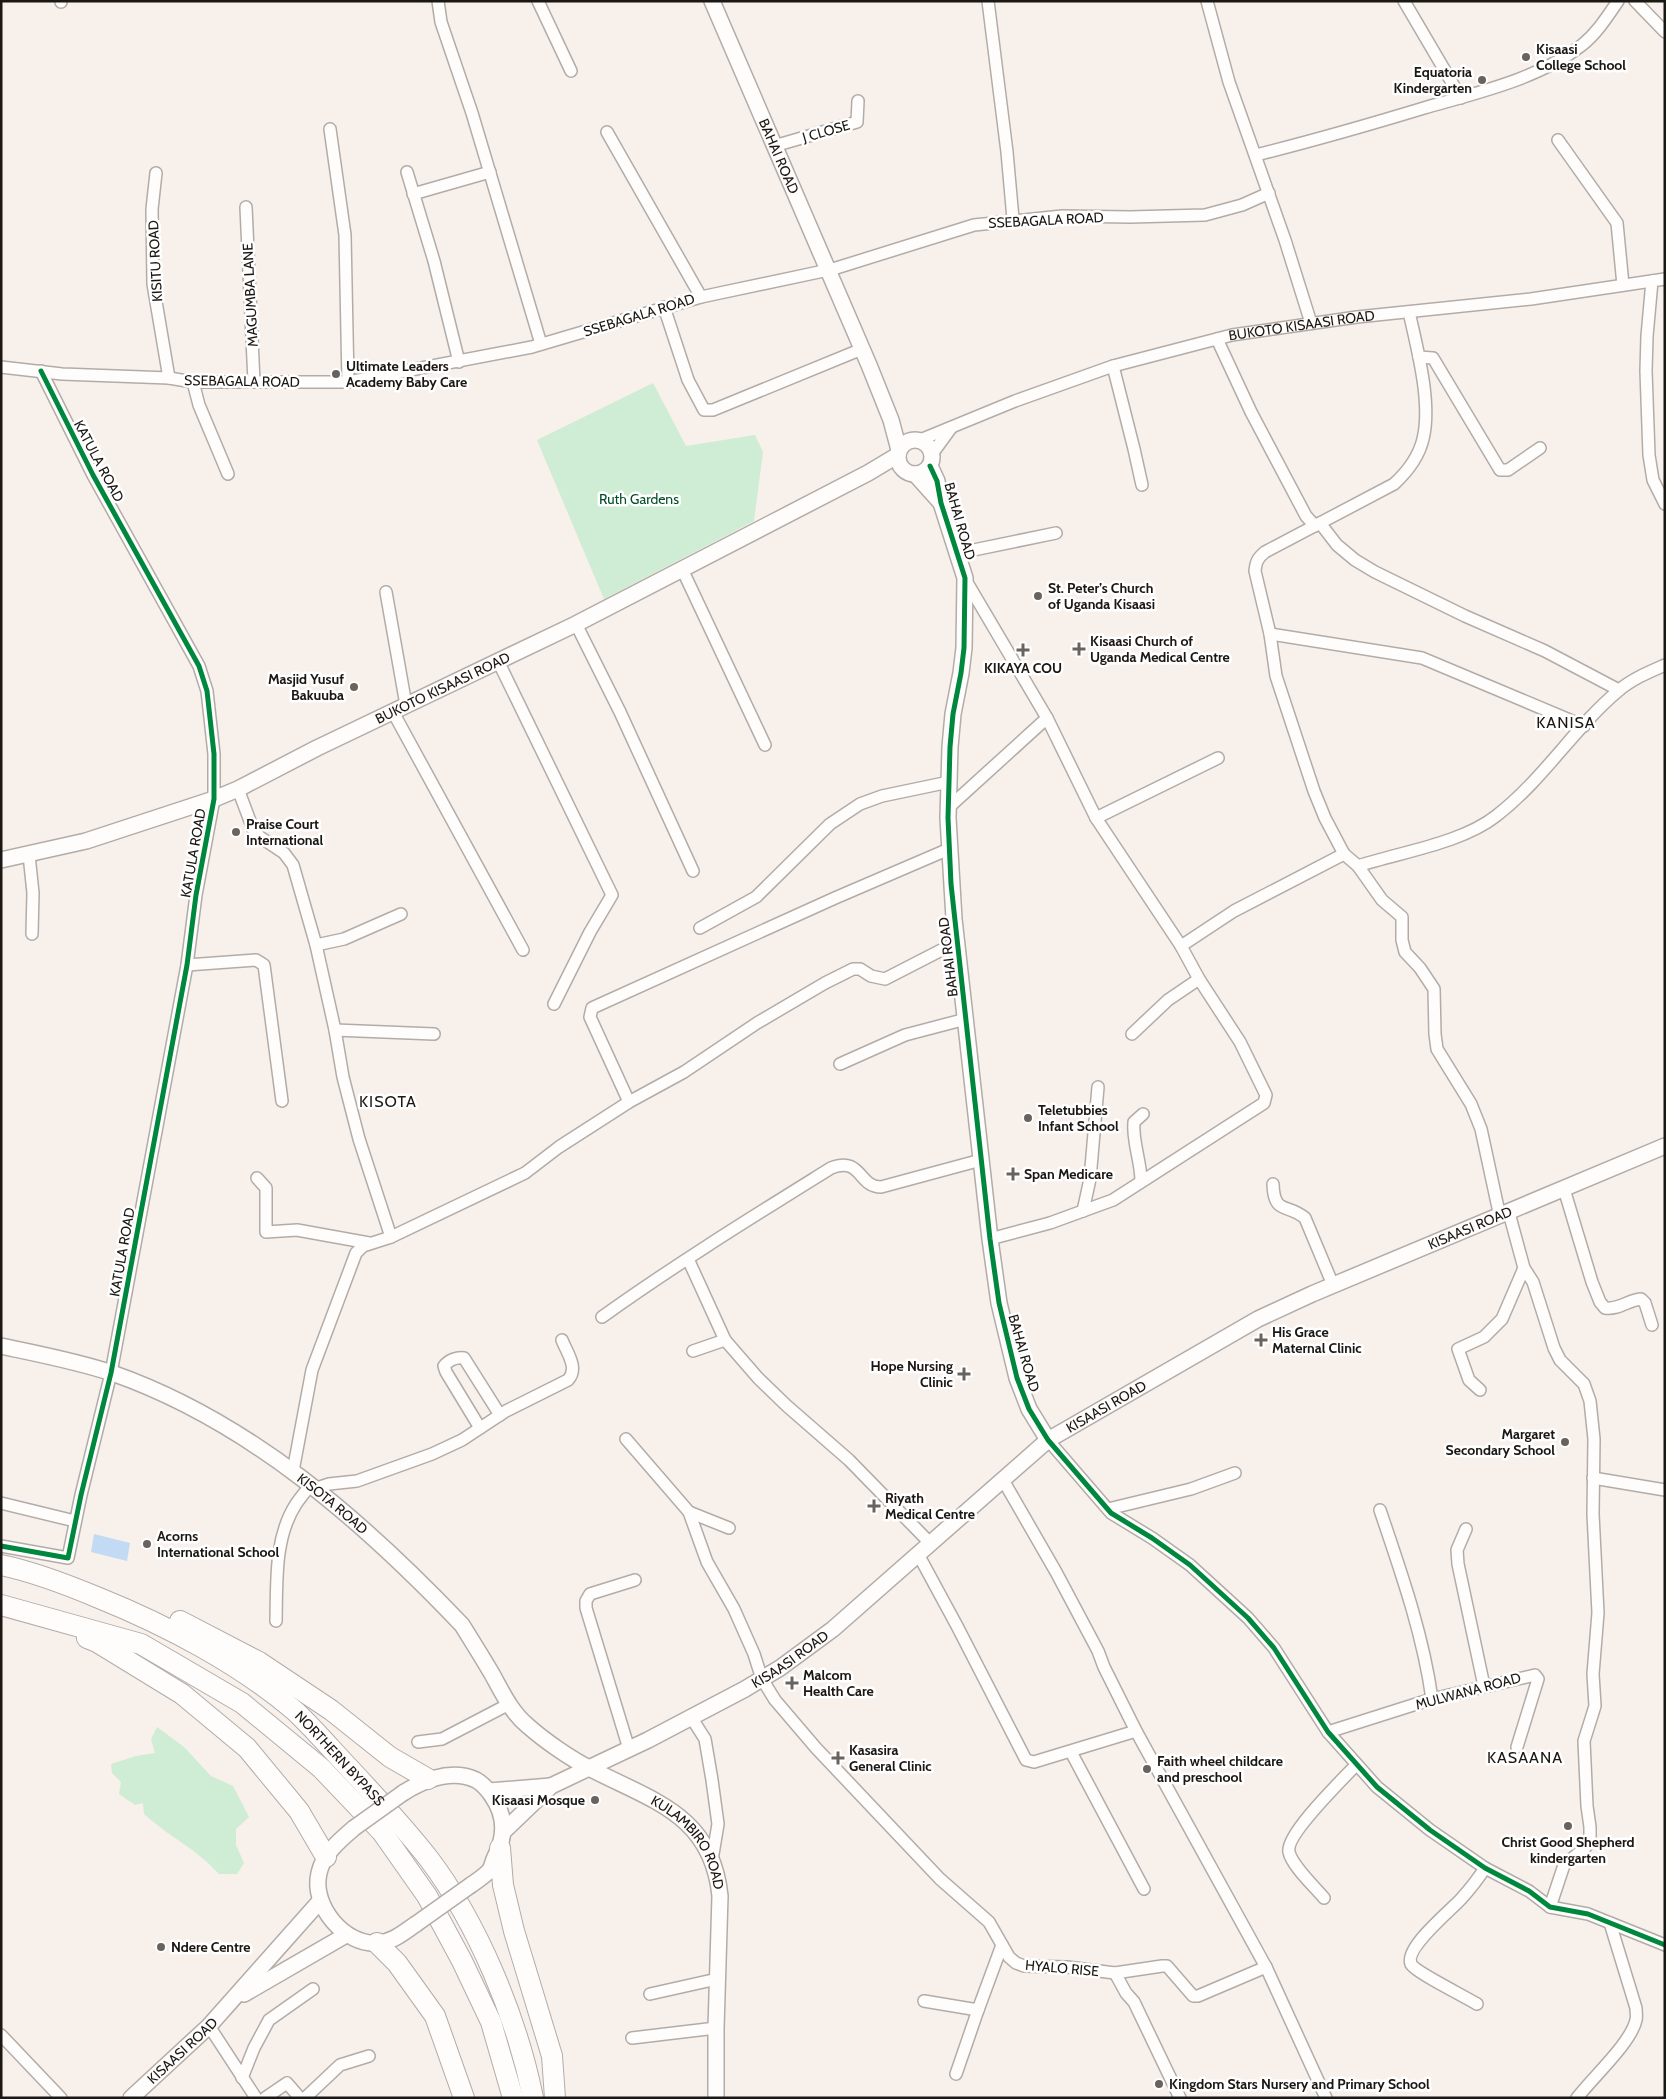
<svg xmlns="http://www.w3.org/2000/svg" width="1666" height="2099" font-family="Cabin,sans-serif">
	<rect width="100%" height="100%" fill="#f8f0eb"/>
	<g fill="#cfecd4">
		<polygon points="653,383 686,446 755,435 763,452 754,521 604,599 537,440"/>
		<path d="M157 1727 184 1747 211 1776 233 1786 249 1817 236 1829V1845L244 1863 237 1874H219C197 1849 168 1836 144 1814L143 1803 135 1805 119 1794 121 1782 112 1773 111 1764 136 1756 155 1753 151 1739Z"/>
	</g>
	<polygon fill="#c2daf3" points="94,1534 130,1543 127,1561 91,1552"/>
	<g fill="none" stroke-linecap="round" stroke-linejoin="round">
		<defs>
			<g id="street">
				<polyline points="438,1 441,22 472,113 541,344"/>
				<polyline points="538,1 571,71"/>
				<polyline points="988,1 1007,152 1013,219"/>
				<polyline points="1207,1 1229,82 1285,240 1311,323"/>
				<polyline points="1404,1 1461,98"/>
				<polyline points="1635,1 1665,32"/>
				<polyline points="61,2 61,1"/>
				<polyline points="330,129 345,235 348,382"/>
				<polyline points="607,132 701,297"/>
				<polyline points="1558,140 1617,223 1623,285"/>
				<polyline points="774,146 857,122 858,101"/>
				<path d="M1256 155C1312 141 1368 125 1424 108 1476 93 1539 79 1582 45 1597 33 1607 17 1618 1"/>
				<polyline points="407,172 434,261 459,362"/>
				<polyline points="156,173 152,209 153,284 169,378"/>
				<polyline points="413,194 490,172"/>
				<polyline points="246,207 254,382"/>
				<polyline points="1652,281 1647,336 1646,371 1649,455 1653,480 1665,504"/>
				<polyline points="664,307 688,380 704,410 713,410 862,349"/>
				<polyline points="1217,339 1251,412 1306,516 1315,526"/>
				<polyline points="1419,357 1433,358 1500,470 1508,470 1540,448"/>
				<polyline points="1113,366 1134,449 1142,485"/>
				<polyline points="1,367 62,374 169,378 193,382 348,382 532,347 701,297 833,269 974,225 1062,216 1130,217 1205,215 1242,205 1269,193"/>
				<polyline points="193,382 199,405 228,474"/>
				<path id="s1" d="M920 440 1015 401 1113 366 1232 335 1357 317 1531 299 1665 279"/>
				<polyline points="932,454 951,428"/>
				<polyline points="1320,523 1337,545 1355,560 1375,572 1465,616 1545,651 1619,690"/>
				<polyline points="959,553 1056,533"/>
				<polyline points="682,569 765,745"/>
				<polyline points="965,579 1047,718 1096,818 1181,946 1199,979 1240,1042 1266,1095 1264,1103 1113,1200 1050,1223 990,1239"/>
				<polyline points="386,592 406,705"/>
				<polyline points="576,624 620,712 693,871"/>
				<polyline points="1270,634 1422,658 1584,726"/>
				<polyline points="498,661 612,895 590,932 554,1004"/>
				<polyline points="393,712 523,950"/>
				<polyline points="238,789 253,829 260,837 284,853 293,865 316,945 335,1030 343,1077 359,1139 391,1237"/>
				<polyline points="948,808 1047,718"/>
				<polyline points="1096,818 1218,758"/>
				<path d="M1344 854 1325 818 1314 791 1276 676 1270 634 1255 571C1256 561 1258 558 1265 552L1394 484C1407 472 1419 456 1423 439 1432 403 1417 348 1409 312"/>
				<polyline points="29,855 33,893 32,934"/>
				<path d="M1358 866C1401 852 1462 843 1496 816 1543 780 1574 728 1618 691 1632 679 1649 672 1665 665"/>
				<polyline points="700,928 756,897 830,824 860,804 882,796 949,782"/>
				<polyline points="316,945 344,939 401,914"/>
				<polyline points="1181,946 1234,911 1344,854 1358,866 1382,900 1402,917 1402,940 1405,952 1420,968 1434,989 1435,1034 1437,1049 1471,1104 1481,1129 1500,1217"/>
				<polyline points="187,965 256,960 264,965 282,1101"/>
				<polyline points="335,1030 434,1034"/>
				<polyline points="1132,1034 1168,1000 1199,979"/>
				<polyline points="840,1064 905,1035 966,1019"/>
				<polyline points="629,1102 590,1017 592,1008 835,898 949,849"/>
				<polyline points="257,1178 266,1188 266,1232 297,1230 369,1243"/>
				<path d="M1141 1181C1141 1161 1132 1141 1134 1122L1143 1114"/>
				<path d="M1273 1184C1274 1215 1287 1203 1305 1218L1333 1285"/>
				<path d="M1564 1189 1592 1282 1600 1302 1605 1308C1619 1310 1628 1300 1641 1299L1645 1303 1652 1325"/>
				<polyline points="1083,1211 1090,1179 1098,1087"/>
				<polyline points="1509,1213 1524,1268 1533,1282 1554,1348 1560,1360 1584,1384 1590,1401 1594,1439 1593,1514 1598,1613 1593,1674 1595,1706 1584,1741 1587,1806 1590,1827 1590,1840 1585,1848 1564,1865 1550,1907"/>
				<polyline points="688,1259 725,1340"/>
				<path d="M602 1317C676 1264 754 1216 831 1168 862 1156 858 1187 881 1187L981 1160"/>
				<polyline points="693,1351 725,1340 758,1378 787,1406 849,1460 930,1543"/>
				<polyline points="1480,1390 1469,1380 1458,1349 1484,1337 1502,1319 1524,1268"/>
				<path d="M480 1428 446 1372 444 1366C449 1360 457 1357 464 1358L500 1415"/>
				<polyline points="626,1439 689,1512 707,1562 734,1609 754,1654 762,1679 775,1700 816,1748 940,1879 989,1922 1009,1957 1016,1963 1024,1966 1067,1967 1115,1973 1162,1966 1167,1966 1193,1996 1198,1996 1266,1967"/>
				<polyline points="1048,1440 1111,1513 1152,1538 1190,1565 1248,1618 1274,1648 1328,1732 1377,1787 1430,1830 1485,1868 1529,1891 1550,1907 1588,1914 1665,1945"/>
				<polyline points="293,1471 312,1370 356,1253 363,1246 391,1237 525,1173 559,1147 629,1102 684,1072 757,1023 825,983 853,969 860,969 871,976 885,979 957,942"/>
				<polyline points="1593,1478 1665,1490"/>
				<polyline points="1003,1480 1056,1572 1098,1651 1104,1667 1136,1731 1266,1967 1326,2098"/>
				<path d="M314 1489 329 1484 357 1481 432 1454 462 1440 506 1411 568 1380C579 1368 567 1353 562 1340"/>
				<polyline points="1,1503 75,1521"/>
				<polyline points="1108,1509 1191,1489 1235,1473"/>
				<path d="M1380 1510C1401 1572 1423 1634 1432 1699"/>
				<polyline points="689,1512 729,1528"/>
				<polyline points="1466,1529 1457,1550 1458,1564 1484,1686"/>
				<polyline points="1,1546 68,1558 81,1495 111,1373 187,965 196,895 214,799 214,754 207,691 199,666 93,475 41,371"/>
				<polyline points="918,1554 957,1626 1026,1760 1034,1762 1136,1731"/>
				<path d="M276 1621C277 1582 274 1538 296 1504 300 1498 305 1492 310 1486"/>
				<polyline points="691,1717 705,1739 712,1780 718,1824 712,1860"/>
				<polyline points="1328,1732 1432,1699 1535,1675 1538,1679 1517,1747"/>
				<polyline points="418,1742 442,1739 509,1704"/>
				<polyline points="629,1749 586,1608 586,1601 590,1594 635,1580"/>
				<polyline points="1071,1752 1144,1889"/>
				<path d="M1324 1898C1315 1887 1292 1866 1289 1852 1285 1835 1343 1779 1356 1765"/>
				<polyline points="1115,1973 1126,1993 1134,2002 1180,2098"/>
				<polyline points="650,1994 717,1979"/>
				<polyline points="924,2001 978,2010 1002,1945"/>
				<path d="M1477 2004C1466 1997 1415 1972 1411 1964 1404 1948 1451 1910 1461 1899 1470 1889 1478 1879 1485 1868"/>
				<polyline points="209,2026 256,2098"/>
				<polyline points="1,2035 61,2098"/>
				<polyline points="632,2038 716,2028"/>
				<polyline points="956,2074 978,2010"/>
				<polyline points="242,2078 254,2048 269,2020 313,1989"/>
				<polyline points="265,2098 287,2083 300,2098"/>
				<polyline points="305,2098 340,2065 369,2056"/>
				<path d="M1577 2098C1592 2078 1631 2043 1636 2020 1637 2016 1636 2012 1636 2008L1610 1923"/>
			</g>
			<g id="secondary">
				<path id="s2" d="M712 1 869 365 891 420 899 450"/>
				<circle cx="915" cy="457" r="17"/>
				<polyline points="930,466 937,481 941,503 965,578 964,648 961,673 953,714 950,747 948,818 954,919 990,1239 999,1303 1017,1378 1029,1409 1048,1440"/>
				<polyline points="915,474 941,503"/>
				<path id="s3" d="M1 860 86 841 214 799 238 789 317 748 576 624 868 473 898 455"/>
				<path id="s4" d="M1 1346C38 1354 76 1361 112 1373 249 1421 363 1521 462 1625 472 1641 482 1657 492 1674 502 1692 511 1712 528 1726 545 1741 571 1759 591 1769 653 1801 712 1815 720 1896L716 2028V2098"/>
				<polyline points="489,1791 551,1786"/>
				<path d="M403 1793C424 1780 452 1769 476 1780 482 1783 489 1791 492 1796 506 1816 506 1836 495 1857 493 1861 492 1867 489 1871 484 1876 477 1881 471 1885"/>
				<path d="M354 1828C340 1840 323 1854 319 1873 311 1906 345 1946 378 1943 393 1942 404 1932 416 1924"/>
				<path id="s5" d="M504 1831 551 1786 648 1740 745 1689 780 1668 833 1629 1048 1440 1258 1319 1312 1294 1665 1146"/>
				<polyline points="244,1994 346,1935"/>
				<path id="s6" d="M131 2098 209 2026 320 1901"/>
			</g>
			<g id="highway">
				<path id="s7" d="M1 1565C35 1572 68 1585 99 1598 166 1625 240 1664 295 1711 314 1729 332 1750 350 1769 377 1798 404 1827 429 1859 478 1924 517 2018 533 2098"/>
				<polyline points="1,1605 141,1644 242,1703 321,1768 382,1832 427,1896 462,1961 491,2022 513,2098"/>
				<polyline points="180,1621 259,1662 331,1710 390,1757 428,1779"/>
				<polyline points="87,1638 97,1642 182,1694 247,1748 299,1811 326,1857"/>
				<polyline points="500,1848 503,1885 514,1931 552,2056 555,2098"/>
				<polyline points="377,1943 397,1963 435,2016 464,2098"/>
			</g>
		</defs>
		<use href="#street" stroke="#b2aca8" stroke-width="14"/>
		<use href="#secondary" stroke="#b2aca8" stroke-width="18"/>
		<use href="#highway" stroke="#b2aca8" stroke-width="22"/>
		<use href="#street" stroke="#fefdfc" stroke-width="11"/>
		<use href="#secondary" stroke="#fefdfc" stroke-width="15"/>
		<use href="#highway" stroke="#fefdfc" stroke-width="20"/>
		<defs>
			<g id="secondary-bridge">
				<polyline points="354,1828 403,1793"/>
				<polyline points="416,1924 471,1885"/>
			</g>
		</defs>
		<use href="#secondary-bridge" stroke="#b2aca8" stroke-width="18" stroke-linecap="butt"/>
		<use href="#secondary-bridge" stroke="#fefdfc" stroke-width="15"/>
		<defs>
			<g id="cycleway">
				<polyline points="930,466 937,481 941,503 965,578 964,648 961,673 953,714 950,747 948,818 951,884 990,1239 999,1303 1017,1378 1029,1409 1048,1440 1111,1513 1152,1538 1190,1565 1248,1618 1274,1648 1328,1732 1377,1787 1430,1830 1485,1868 1529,1891 1550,1907 1588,1914 1665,1945"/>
				<polyline points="1,1546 68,1558 81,1495 111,1373 187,965 196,895 214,799 214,754 207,691 199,666 93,475 41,371"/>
			</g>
		</defs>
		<use href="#cycleway" stroke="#fff" stroke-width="8"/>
		<use href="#cycleway" stroke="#00873e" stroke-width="5"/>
	</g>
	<g fill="#68635f" stroke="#fff" stroke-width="2">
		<circle cx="1526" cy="57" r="5"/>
		<circle cx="1482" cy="80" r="5"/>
		<circle cx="336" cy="374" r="5"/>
		<circle cx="1038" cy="596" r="5"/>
		<path d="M1076.5 641.5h5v5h5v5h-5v5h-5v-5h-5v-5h5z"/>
		<path d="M1020.5 642.5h5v5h5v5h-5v5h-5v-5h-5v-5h5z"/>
		<circle cx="354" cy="687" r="5"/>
		<circle cx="236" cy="832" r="5"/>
		<circle cx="1028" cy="1118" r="5"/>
		<path d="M1010.5 1166.5h5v5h5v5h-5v5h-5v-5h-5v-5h5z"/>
		<path d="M1258.5 1332.5h5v5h5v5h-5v5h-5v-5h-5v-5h5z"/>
		<path d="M961.5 1366.5h5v5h5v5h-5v5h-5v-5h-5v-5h5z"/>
		<circle cx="1565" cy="1442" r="5"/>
		<path d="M871.5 1498.5h5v5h5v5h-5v5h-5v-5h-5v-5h5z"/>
		<circle cx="147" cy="1544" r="5"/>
		<path d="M789.5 1675.5h5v5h5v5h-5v5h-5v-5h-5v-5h5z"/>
		<path d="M835.5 1750.5h5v5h5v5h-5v5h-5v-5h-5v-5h5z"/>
		<circle cx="1147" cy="1769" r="5"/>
		<circle cx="595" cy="1800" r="5"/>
		<circle cx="1568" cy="1826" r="5"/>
		<circle cx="161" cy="1947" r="5"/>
		<circle cx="1159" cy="2084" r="5"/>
	</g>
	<g text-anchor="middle" stroke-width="5" stroke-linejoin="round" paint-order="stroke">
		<g font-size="14" font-weight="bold" fill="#1b1713" stroke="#fff" text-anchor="start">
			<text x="1536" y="54">Kisaasi<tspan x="1536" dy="16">College School</tspan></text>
			<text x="1472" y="77" text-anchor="end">Equatoria<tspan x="1472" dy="16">Kindergarten</tspan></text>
			<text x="346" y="371">Ultimate Leaders<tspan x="346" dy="16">Academy Baby Care</tspan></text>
			<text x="1048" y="593">St. Peter’s Church<tspan x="1048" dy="16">of Uganda Kisaasi</tspan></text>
			<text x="1090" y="646">Kisaasi Church of<tspan x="1090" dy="16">Uganda Medical Centre</tspan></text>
			<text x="1023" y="673" text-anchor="middle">KIKAYA COU</text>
			<text x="344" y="684" text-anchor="end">Masjid Yusuf<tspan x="344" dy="16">Bakuuba</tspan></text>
			<text x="246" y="829">Praise Court<tspan x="246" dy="16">International</tspan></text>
			<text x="1038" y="1115">Teletubbies<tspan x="1038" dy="16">Infant School</tspan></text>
			<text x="1024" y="1179">Span Medicare</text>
			<text x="1272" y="1337">His Grace<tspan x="1272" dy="16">Maternal Clinic</tspan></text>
			<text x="953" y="1371" text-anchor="end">Hope Nursing<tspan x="953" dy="16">Clinic</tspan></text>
			<text x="1555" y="1439" text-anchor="end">Margaret<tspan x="1555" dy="16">Secondary School</tspan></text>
			<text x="885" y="1503">Riyath<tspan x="885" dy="16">Medical Centre</tspan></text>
			<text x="157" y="1541">Acorns<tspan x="157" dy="16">International School</tspan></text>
			<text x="803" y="1680">Malcom<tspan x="803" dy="16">Health Care</tspan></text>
			<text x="849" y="1755">Kasasira<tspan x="849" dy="16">General Clinic</tspan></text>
			<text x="1157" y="1766">Faith wheel childcare<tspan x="1157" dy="16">and preschool</tspan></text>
			<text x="585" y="1805" text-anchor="end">Kisaasi Mosque</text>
			<text x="1568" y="1847" text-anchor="middle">Christ Good Shepherd<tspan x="1568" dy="16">kindergarten</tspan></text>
			<text x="171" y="1952">Ndere Centre</text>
			<text x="1169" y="2089">Kingdom Stars Nursery and Primary School</text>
		</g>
		<g font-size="14" fill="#1b1713" stroke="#fff">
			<text transform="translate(826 131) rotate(-16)" y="5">J CLOSE</text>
			<text dy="5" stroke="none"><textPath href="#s2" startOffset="169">BAHAI ROAD</textPath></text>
			<text transform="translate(1046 220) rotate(-3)" y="5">SSEBAGALA ROAD</text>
			<text transform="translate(155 261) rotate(-93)" y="5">KISITU ROAD</text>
			<text transform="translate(250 295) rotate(-93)" y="5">MAGUMBA LANE</text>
			<text transform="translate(639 315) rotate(-17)" y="5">SSEBAGALA ROAD</text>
			<text dy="5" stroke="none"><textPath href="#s1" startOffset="400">BUKOTO KISAASI ROAD</textPath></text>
			<text transform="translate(242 381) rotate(1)" y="5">SSEBAGALA ROAD</text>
			<text transform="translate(99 461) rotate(62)" y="5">KATULA ROAD</text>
			<text transform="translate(960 521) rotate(74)" y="5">BAHAI ROAD</text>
			<text dy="5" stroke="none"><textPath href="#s3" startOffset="476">BUKOTO KISAASI ROAD</textPath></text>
			<text transform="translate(193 853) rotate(-80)" y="5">KATULA ROAD</text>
			<text transform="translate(948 957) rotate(-97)" y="5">BAHAI ROAD</text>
			<text dy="5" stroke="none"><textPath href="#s5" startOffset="1148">KISAASI ROAD</textPath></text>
			<text transform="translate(122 1252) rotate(-80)" y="5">KATULA ROAD</text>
			<text transform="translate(1024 1353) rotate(74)" y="5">BAHAI ROAD</text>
			<text dy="5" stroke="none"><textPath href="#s5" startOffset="742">KISAASI ROAD</textPath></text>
			<text dy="5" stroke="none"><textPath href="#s4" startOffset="372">KISOTA ROAD</textPath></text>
			<text dy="5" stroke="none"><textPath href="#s5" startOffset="336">KISAASI ROAD</textPath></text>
			<text transform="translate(1468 1691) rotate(-15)" y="5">MULWANA ROAD</text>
			<text dy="5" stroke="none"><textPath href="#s7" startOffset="396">NORTHERN BYPASS</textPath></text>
			<text dy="5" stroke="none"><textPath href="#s4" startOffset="874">KULAMBIRO ROAD</textPath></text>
			<text transform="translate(1062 1968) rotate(5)" y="5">HYALO RISE</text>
			<text dy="5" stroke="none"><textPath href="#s6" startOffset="70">KISAASI ROAD</textPath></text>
		</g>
		<g font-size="14" fill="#014e29" stroke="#fff">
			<text x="639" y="504">Ruth Gardens</text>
		</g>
		<g font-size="16" letter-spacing="1" fill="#1b1713" stroke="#fff">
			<text x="1566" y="728">KANISA</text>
			<text x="388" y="1107">KISOTA</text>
			<text x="1525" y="1763">KASAANA</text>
		</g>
	</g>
	<rect width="1666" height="2099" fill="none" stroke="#1b1713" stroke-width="5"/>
</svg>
